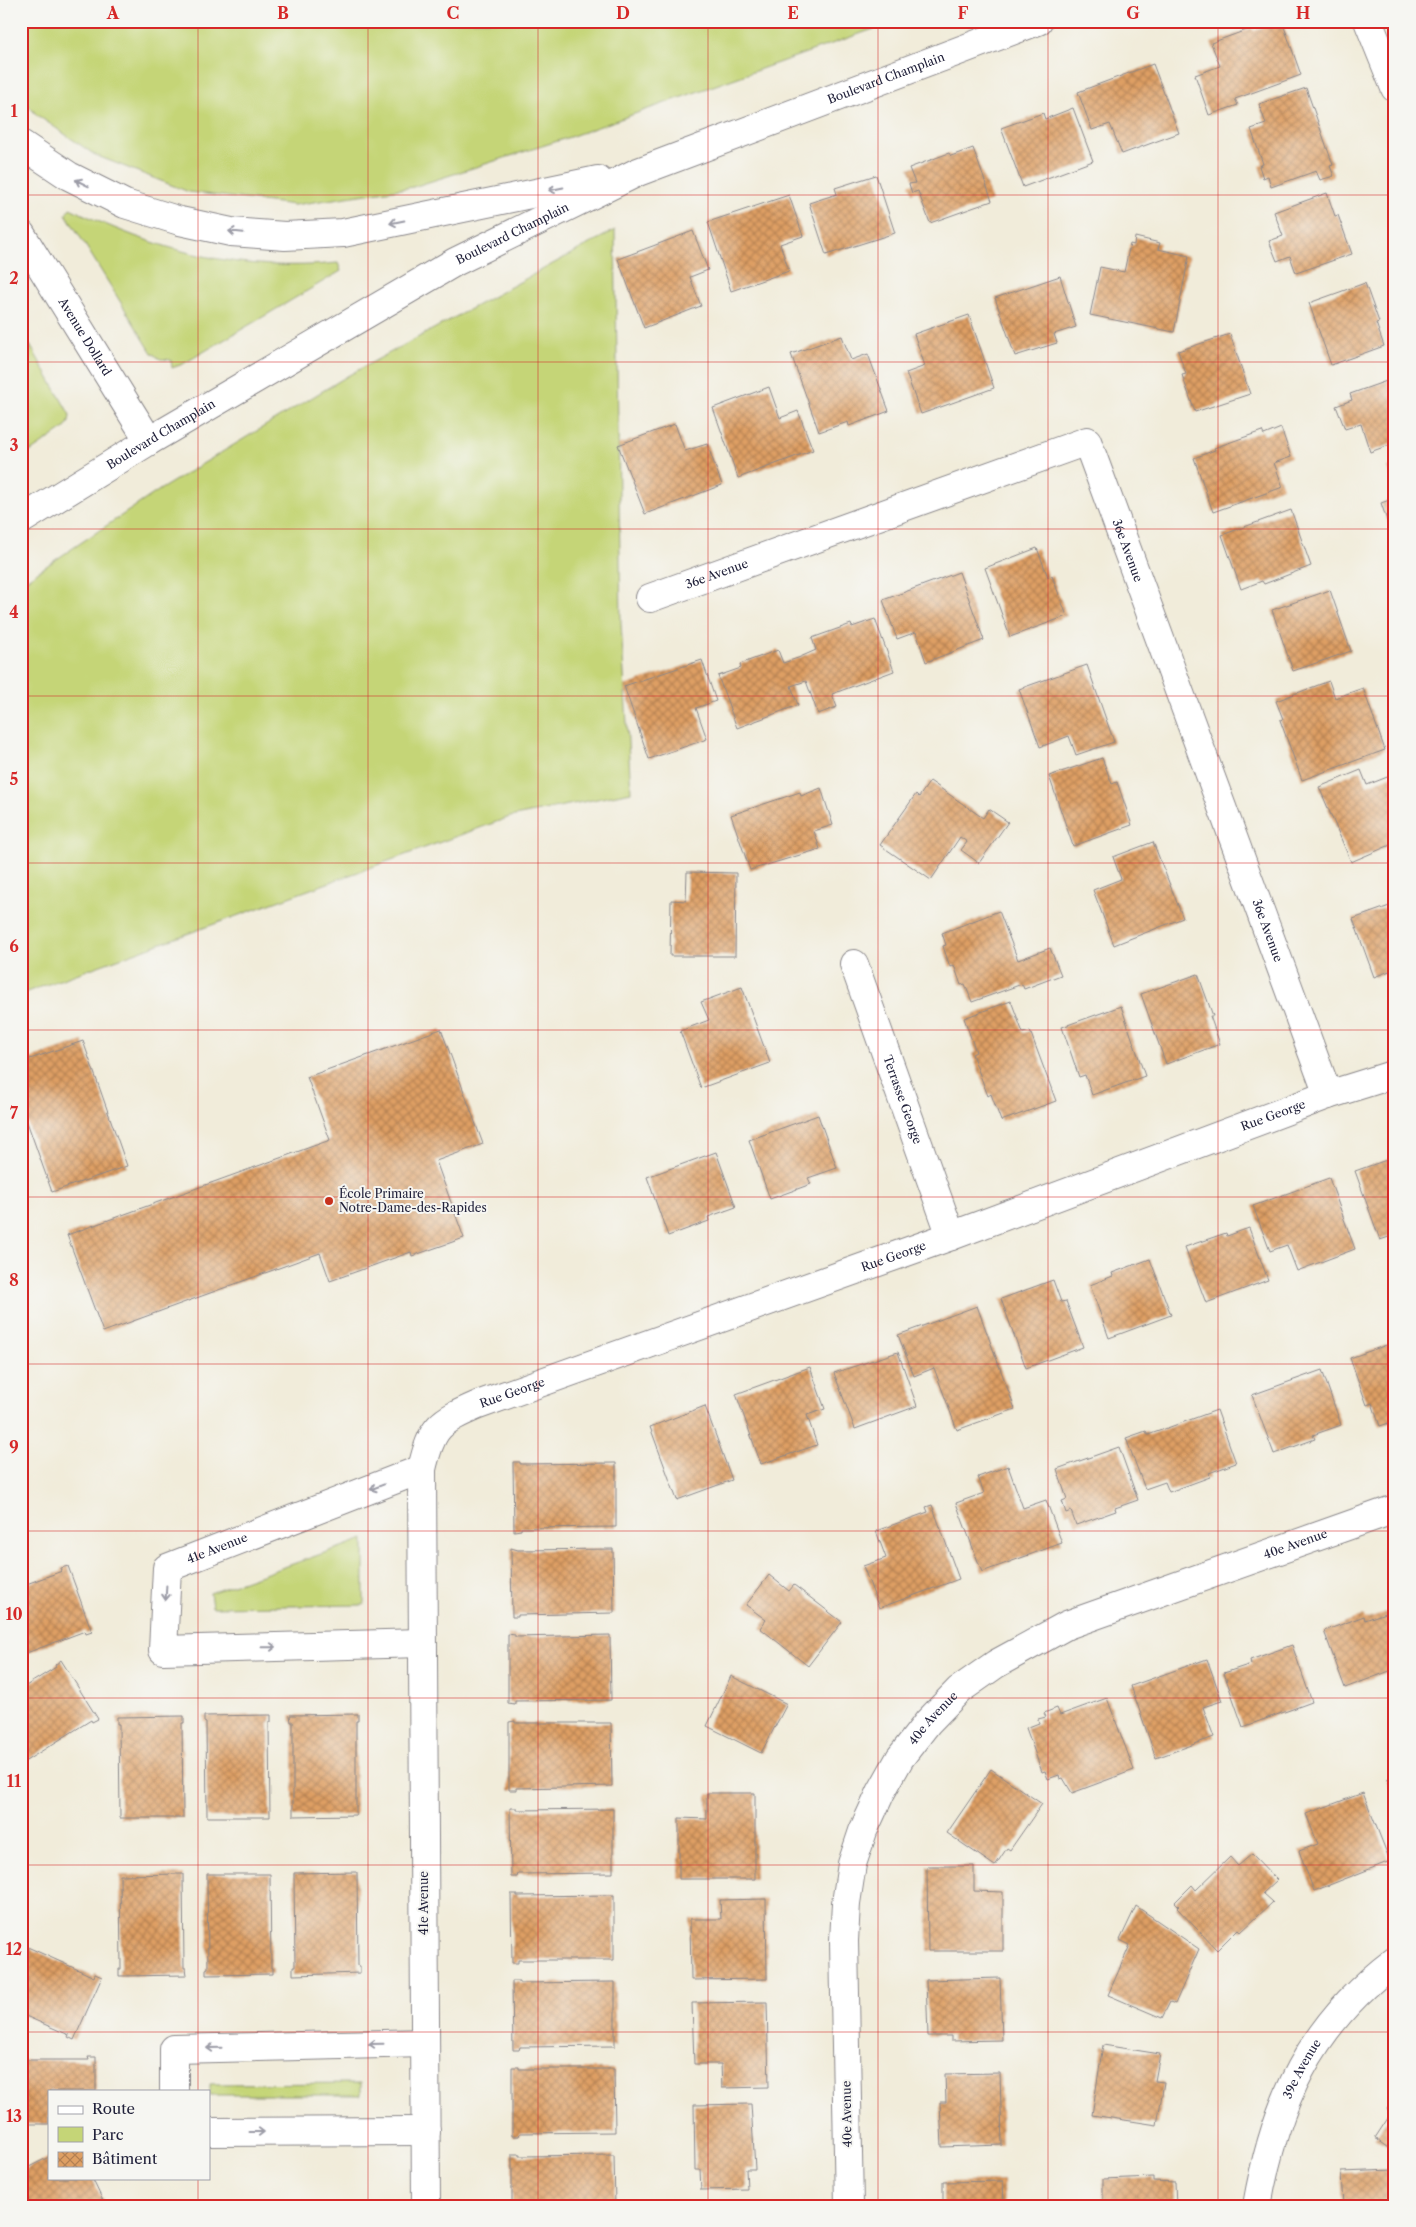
<svg xmlns="http://www.w3.org/2000/svg" width="1416" height="2227" font-family="'Libre Caslon Text',serif">
	<defs>
		<pattern id="building-cross-hatch" width="8" height="8" patternUnits="userSpaceOnUse" patternTransform="scale(1.25)"><rect width="8" height="8" fill="#de9f63"/><path d="M0 0l8 8M0 8l8-8" fill="none" stroke="#b48153"/></pattern>
	</defs>
	<rect width="100%" height="100%" fill="#f6f6f2"/>
	<filter id="ink" filterUnits="userSpaceOnUse"><feTurbulence type="fractalNoise" baseFrequency=".02" numOctaves="2"/><feDisplacementMap in="SourceGraphic" scale="10" xChannelSelector="R" yChannelSelector="G"/><feConvolveMatrix kernelMatrix="1 2 1 2 8 2 1 2 1" color-interpolation-filters="sRGB"/></filter>
	<filter id="wash" filterUnits="userSpaceOnUse"><feTurbulence type="fractalNoise" baseFrequency=".0096" numOctaves="4" result="noise"/><feDisplacementMap in="SourceGraphic" scale="20" xChannelSelector="R" yChannelSelector="G"/><feGaussianBlur stdDeviation="1.12" result="paint"/><feColorMatrix in="noise" values="0 0 0 0 0 0 0 0 0 0 0 0 0 0 0 0 0 1.4 0 .05"/><feComposite in="paint" operator="in"/></filter>
	<g filter="url(#wash)">
		<rect width="100%" height="100%" fill="#f1ecda"/>
		<g fill="#c5d577" stroke="#747c59">
			<polygon points="21,21 896,21 564,139 413,187 294,205 189,192 95,155 37,115 21,98"/>
			<path d="M70 208C158 251 240 273 338 263L341 271 183 364 172 368 171 360 160 359 152 353 66 214Z"/>
			<polygon points="615,230 621,623 631,792 510,817 21,994 21,583 161,489 349,375"/>
			<polygon points="30,345 70,415 69,422 65,428 21,458 21,407 28,371"/>
			<polygon points="364,1539 364,1605 212,1607 210,1593"/>
			<polygon points="361,2083 361,2095 210,2095 210,2084"/>
		</g>
		<g id="blocks">
			<g fill="url(#building-cross-hatch)">
				<polygon points="1282,21 1301,75 1235,99 1238,105 1209,115 1195,75 1220,66 1211,43 1252,28 1254,31"/>
				<polygon points="1153,64 1179,133 1122,154 1110,124 1092,130 1078,92"/>
				<polygon points="1306,88 1333,165 1330,166 1334,176 1320,180 1316,171 1271,187 1268,176 1263,178 1259,166 1263,164 1251,129 1266,124 1259,104"/>
				<polygon points="1073,108 1093,161 1023,187 1001,128 1043,113 1045,119"/>
				<polygon points="973,148 992,201 930,223 918,191 912,193 909,184 915,183 909,168 949,153 951,156"/>
				<polygon points="876,175 895,233 826,255 809,203 837,194 835,188"/>
				<polygon points="1327,193 1335,216 1338,215 1352,254 1296,273 1290,256 1277,261 1269,241 1283,236 1274,212"/>
				<polygon points="789,195 803,236 780,244 789,271 731,291 708,222"/>
				<polygon points="693,231 708,270 690,277 701,306 644,328 618,259"/>
				<polygon points="1135,237 1160,243 1158,249 1189,256 1174,332 1090,315 1100,267 1124,272 1130,244 1134,245"/>
				<polygon points="1060,276 1076,327 1054,334 1057,343 1015,356 995,298"/>
				<polygon points="1365,283 1379,322 1376,323 1384,346 1331,365 1309,303"/>
				<polygon points="969,315 994,388 921,414 906,373 925,366 914,334"/>
				<polygon points="1230,334 1250,394 1195,412 1182,375 1186,374 1178,351"/>
				<polygon points="842,336 851,360 868,354 889,411 849,426 848,422 819,432 791,354"/>
				<polygon points="1395,378 1395,443 1370,452 1361,424 1345,429 1336,406 1352,400 1350,394"/>
				<polygon points="769,387 780,418 798,411 813,450 738,478 713,408"/>
				<polygon points="675,424 685,451 707,444 722,485 645,514 618,445"/>
				<polygon points="1281,428 1291,457 1274,463 1283,487 1213,512 1194,458 1215,450 1214,448 1262,431 1264,435"/>
				<polygon points="1395,466 1395,486 1394,486 1388,468"/>
				<polygon points="1395,498 1395,527 1390,529 1381,503"/>
				<polygon points="1291,510 1311,566 1264,584 1262,581 1241,589 1222,535"/>
				<polygon points="1037,548 1048,577 1052,576 1067,616 1010,637 985,568"/>
				<polygon points="959,572 984,640 926,662 916,632 897,639 883,600"/>
				<polygon points="1330,590 1351,651 1293,671 1272,610"/>
				<polygon points="875,619 894,671 832,694 837,707 818,714 806,681 791,686 798,705 737,728 718,676 741,668 740,664 778,650 783,663 798,658 816,650 812,638 851,624 852,627"/>
				<polygon points="702,660 716,701 696,708 707,739 649,759 624,686"/>
				<polygon points="1087,665 1114,742 1076,755 1069,736 1040,747 1019,689"/>
				<polygon points="1329,681 1335,698 1363,688 1385,750 1302,780 1280,720 1283,719 1276,701"/>
				<polygon points="1102,758 1112,784 1117,782 1132,825 1073,846 1049,776"/>
				<polygon points="1361,770 1367,785 1395,774 1395,843 1351,862 1319,787"/>
				<polygon points="930,781 983,818 989,809 1008,822 979,863 961,850 967,842 960,837 931,880 880,845 916,794 919,797"/>
				<polygon points="821,788 833,825 814,831 820,849 750,870 731,815 800,792 801,796"/>
				<polygon points="1153,842 1183,918 1114,945 1093,890 1121,879 1113,857"/>
				<polygon points="687,872 736,873 735,956 670,956 671,900 686,901"/>
				<polygon points="1395,904 1395,969 1374,977 1353,919"/>
				<polygon points="999,911 1018,960 1050,948 1061,975 1024,989 1022,984 972,1002 965,984 961,985 954,965 950,967 943,946 946,945 942,933"/>
				<polygon points="1198,974 1213,1016 1210,1016 1220,1044 1166,1064 1141,994"/>
				<polygon points="742,987 770,1063 701,1088 680,1031 709,1020 701,1002"/>
				<polygon points="1011,1001 1023,1033 1030,1031 1056,1101 1001,1121 991,1094 988,1096 972,1054 976,1052 964,1018"/>
				<polygon points="1121,1006 1145,1076 1092,1095 1085,1075 1079,1077 1062,1027"/>
				<polygon points="441,1029 483,1144 436,1161 464,1238 412,1256 411,1252 330,1281 320,1253 103,1332 67,1235 330,1140 307,1077"/>
				<polygon points="83,1041 127,1166 52,1192 21,1105 21,1062"/>
				<polygon points="818,1115 837,1168 808,1178 811,1184 770,1199 749,1140"/>
				<polygon points="716,1152 736,1207 708,1217 709,1221 668,1236 647,1177"/>
				<polygon points="1395,1157 1395,1235 1380,1240 1355,1171"/>
				<polygon points="1329,1178 1355,1249 1297,1271 1287,1245 1270,1251 1253,1206"/>
				<polygon points="1249,1228 1268,1280 1206,1303 1185,1247 1226,1233 1227,1236"/>
				<polygon points="1150,1259 1171,1315 1109,1338 1090,1285 1113,1276 1112,1273"/>
				<polygon points="1053,1280 1061,1302 1066,1301 1083,1347 1026,1368 1001,1299"/>
				<polygon points="977,1306 1015,1409 957,1430 934,1368 914,1376 898,1335"/>
				<polygon points="1395,1342 1395,1421 1380,1426 1372,1403 1367,1405 1350,1358"/>
				<polygon points="898,1352 917,1406 855,1429 834,1373"/>
				<polygon points="810,1367 825,1409 807,1415 817,1445 761,1464 736,1394"/>
				<polygon points="1322,1370 1341,1425 1313,1435 1315,1439 1274,1454 1252,1395"/>
				<polygon points="705,1406 732,1480 677,1500 650,1427"/>
				<polygon points="1217,1410 1236,1463 1209,1473 1210,1477 1169,1492 1165,1482 1145,1489 1126,1438 1146,1431 1148,1435"/>
				<polygon points="1119,1447 1138,1500 1115,1508 1116,1511 1076,1525 1071,1511 1066,1513 1062,1501 1067,1499 1057,1469"/>
				<polygon points="513,1462 520,1462 520,1464 616,1463 616,1527 521,1528 521,1530 514,1531"/>
				<polygon points="1008,1466 1023,1508 1046,1500 1062,1543 982,1572 956,1503 984,1493 978,1477"/>
				<polygon points="932,1505 959,1579 879,1608 863,1566 886,1558 876,1531 928,1512 926,1507"/>
				<polygon points="511,1548 518,1550 613,1549 614,1613 518,1615 518,1617 512,1617"/>
				<polygon points="68,1566 92,1632 86,1634 85,1631 21,1655 21,1586 62,1571 61,1568"/>
				<polygon points="769,1575 789,1591 794,1585 842,1622 808,1666 760,1628 766,1620 746,1605"/>
				<polygon points="1388,1612 1395,1629 1395,1669 1345,1688 1324,1631 1364,1616 1365,1620"/>
				<polygon points="508,1634 515,1635 515,1637 610,1635 611,1700 515,1701 515,1704 508,1703"/>
				<polygon points="1292,1645 1312,1702 1243,1727 1224,1673 1251,1664 1250,1660"/>
				<polygon points="1207,1659 1222,1701 1203,1707 1214,1737 1156,1758 1131,1686"/>
				<polygon points="61,1660 98,1719 92,1722 91,1720 21,1764 21,1689 56,1667 55,1665"/>
				<polygon points="731,1676 787,1704 761,1753 707,1726"/>
				<polygon points="1107,1698 1134,1770 1072,1793 1063,1778 1060,1779 1059,1775 1048,1779 1045,1771 1042,1772 1026,1728 1039,1723 1038,1719 1046,1717 1044,1713 1057,1708 1060,1715"/>
				<polygon points="358,1714 358,1721 356,1721 356,1815 293,1816 293,1722 291,1722 290,1715"/>
				<polygon points="271,1715 271,1722 269,1722 270,1817 207,1817 206,1723 204,1722 204,1716"/>
				<polygon points="184,1716 184,1723 182,1723 183,1818 120,1818 119,1724 117,1724 117,1717"/>
				<polygon points="515,1721 515,1723 611,1723 612,1786 516,1788 516,1790 509,1790 509,1722"/>
				<polygon points="991,1769 1042,1804 1010,1850 1007,1848 995,1866 947,1833"/>
				<polygon points="1395,1777 1395,1801 1387,1780"/>
				<polygon points="707,1793 755,1793 755,1879 679,1879 679,1818 707,1819"/>
				<polygon points="1363,1793 1390,1861 1314,1891 1299,1851 1318,1844 1306,1814"/>
				<polygon points="510,1808 517,1808 517,1810 613,1809 613,1873 518,1874 517,1877 511,1877"/>
				<polygon points="1252,1854 1277,1880 1263,1893 1273,1902 1241,1932 1238,1929 1217,1950 1177,1908 1179,1906 1175,1902 1192,1885 1196,1890 1230,1857 1238,1866"/>
				<polygon points="927,1866 974,1866 974,1891 1003,1892 1003,1951 928,1951"/>
				<polygon points="357,1872 358,1966 360,1967 360,1973 293,1975 293,1967 295,1967 294,1873"/>
				<polygon points="183,1874 184,1968 186,1968 187,1975 119,1976 119,1969 121,1969 120,1875"/>
				<polygon points="207,1874 270,1874 271,1968 273,1968 273,1974 206,1975 206,1969 208,1968"/>
				<polygon points="511,1894 517,1894 517,1896 614,1895 614,1960 518,1960 518,1963 512,1963"/>
				<polygon points="766,1899 767,1979 691,1980 690,1919 721,1919 720,1900"/>
				<polygon points="1136,1906 1199,1949 1175,2004 1170,2002 1162,2018 1108,1995 1130,1945 1120,1940"/>
				<polygon points="21,1944 94,1977 95,1974 102,1977 74,2040 68,2037 69,2035 21,2014"/>
				<polygon points="1000,1978 1002,2040 951,2041 951,2036 928,2036 926,1980"/>
				<polygon points="512,1981 519,1981 519,1983 615,1982 615,2046 520,2047 519,2050 513,2050"/>
				<polygon points="767,2002 769,2087 722,2088 721,2064 694,2064 692,2003"/>
				<polygon points="1103,2045 1160,2054 1155,2081 1164,2082 1157,2125 1092,2115"/>
				<polygon points="88,2057 96,2057 96,2091 49,2091 49,2124 21,2124 21,2060 89,2060"/>
				<polygon points="512,2067 519,2067 519,2069 614,2069 615,2132 520,2133 519,2136 512,2136"/>
				<polygon points="1000,2073 1002,2145 942,2147 940,2102 946,2102 945,2074"/>
				<polygon points="1395,2098 1395,2152 1375,2138 1392,2112 1387,2109"/>
				<polygon points="751,2104 755,2169 746,2169 747,2189 701,2190 700,2170 695,2170 694,2105"/>
				<polygon points="512,2154 519,2154 519,2156 614,2155 615,2206 512,2206"/>
				<polygon points="49,2157 49,2178 92,2178 104,2203 99,2206 21,2206 21,2171"/>
				<polygon points="1394,2170 1395,2206 1343,2206 1341,2172"/>
				<polygon points="1153,2177 1153,2181 1175,2182 1176,2206 1103,2206 1103,2179"/>
				<polygon points="1003,2181 1004,2206 943,2206 943,2182"/>
			</g>
		</g>
	</g>
	<g filter="url(#ink)">
		<use href="#blocks" fill-opacity="0" stroke="#8a878a" stroke-width="1"/>
		<g fill="none" stroke-linecap="round" stroke-linejoin="round">
			<defs>
				<g id="street">
					<polyline points="1368,21 1395,88"/>
					<path id="s1" d="M650 598 1087 441 1328 1095"/>
					<path id="s2" d="M854 964 951 1236"/>
					<path id="s3" d="M422 1643 163 1650 167 1568 422 1469"/>
					<polyline points="174,2091 174,2049 425,2043"/>
					<polyline points="209,2132 426,2131"/>
					<path id="s4" d="M426 2206 422 1469C432 1426 439 1422 478 1405L951 1236 1328 1095 1395 1074"/>
					<path id="s5" d="M849 2206 844 1941 846 1903 852 1864 863 1831 881 1792 900 1758 928 1722 959 1690 996 1664 1067 1625 1395 1509"/>
					<path id="s6" d="M1257 2206C1275 2103 1310 2025 1395 1961"/>
				</g>
				<g id="secondary">
					<polyline points="21,144 69,176 125,204 180,221 231,232 285,236 343,233 598,180"/>
					<path id="s7" d="M21 234 149 441"/>
					<path id="s8" d="M21 520 149 441 455 262 638 172 1038 21"/>
				</g>
			</defs>
			<use href="#street" stroke="#8a878a" stroke-width="30"/>
			<use href="#secondary" stroke="#8a878a" stroke-width="30"/>
			<use href="#street" stroke="#fff" stroke-width="28"/>
			<use href="#secondary" stroke="#fff" stroke-width="28"/>
		</g>
		<defs><path id="oneway-shaft" d="M-6 0H5M1.5-3L5.5 0L1.5 3" fill="none" stroke-width="1.6" stroke-linecap="round" stroke-linejoin="round" transform="scale(1.25)"/></defs>
		<g stroke="#9c9ca7">
			<use href="#oneway-shaft" transform="translate(82 183) rotate(-154)"/>
			<use href="#oneway-shaft" transform="translate(556 189) rotate(168)"/>
			<use href="#oneway-shaft" transform="translate(397 222) rotate(169)"/>
			<use href="#oneway-shaft" transform="translate(236 232) rotate(-174)"/>
			<use href="#oneway-shaft" transform="translate(377 1487) rotate(159)"/>
			<use href="#oneway-shaft" transform="translate(166 1593) rotate(93)"/>
			<use href="#oneway-shaft" transform="translate(269 1647) rotate(-1)"/>
			<use href="#oneway-shaft" transform="translate(376 2044) rotate(179)"/>
			<use href="#oneway-shaft" transform="translate(214 2048) rotate(179)"/>
			<use href="#oneway-shaft" transform="translate(257 2132)"/>
		</g>
	</g>
	<path fill="none" stroke="#d62828" stroke-width="1" stroke-opacity="0.55" d="M198 21V2091M368 21V2206M538 21V2206M708 21V2206M878 21V2206M1048 21V2206M1218 21V2206M21 195H1395M21 362H1395M21 529H1395M21 696H1395M21 863H1395M21 1030H1395M21 1197H1395M21 1364H1395M21 1531H1395M21 1698H1395M21 1865H1395M21 2032H1395M198 2178V2206"/>
	<circle fill="#c8321e" stroke="#f6f6f2" stroke-width="2" cx="329" cy="1201" r="5"/>
	<g text-anchor="middle" stroke-width="4" stroke-linejoin="round" paint-order="stroke">
		<g font-size="12" fill="#22223b" stroke="#f6f6f2">
			<text dy="4" stroke="none"><textPath href="#s8" startOffset="974">Boulevard Champlain</textPath></text>
			<text dy="4" stroke="none"><textPath href="#s8" startOffset="569">Boulevard Champlain</textPath></text>
			<text dy="4" stroke="none"><textPath href="#s7" startOffset="121">Avenue Dollard</textPath></text>
			<text dy="4" stroke="none"><textPath href="#s8" startOffset="164">Boulevard Champlain</textPath></text>
			<text dy="4" stroke="none"><textPath href="#s1" startOffset="581">36e Avenue</textPath></text>
			<text dy="4" stroke="none"><textPath href="#s1" startOffset="71">36e Avenue</textPath></text>
			<text dy="4" stroke="none"><textPath href="#s1" startOffset="986">36e Avenue</textPath></text>
			<text dy="4" stroke="none"><textPath href="#s2" startOffset="144">Terrasse George</textPath></text>
			<text dy="4" stroke="none"><textPath href="#s4" startOffset="1674">Rue George</textPath></text>
			<text dy="4" stroke="none"><textPath href="#s4" startOffset="1269">Rue George</textPath></text>
			<text dy="4" stroke="none"><textPath href="#s4" startOffset="864">Rue George</textPath></text>
			<text dy="4" stroke="none"><textPath href="#s5" startOffset="918">40e Avenue</textPath></text>
			<text dy="4" stroke="none"><textPath href="#s3" startOffset="395">41e Avenue</textPath></text>
			<text dy="4" stroke="none"><textPath href="#s5" startOffset="511">40e Avenue</textPath></text>
			<text transform="translate(424 1903) rotate(-90)" y="4">41e Avenue</text>
			<text dy="4" stroke="none"><textPath href="#s6" startOffset="145">39e Avenue</textPath></text>
			<text transform="translate(847 2114) rotate(-91)" y="4">40e Avenue</text>
		</g>
		<g font-size="12" fill="#22223b" stroke="#f6f6f2" text-anchor="start">
			<text x="339" y="1198">École Primaire<tspan x="339" dy="14">Notre-Dame-des-Rapides</tspan></text>
		</g>
	</g>
	<rect width="1416" height="2227" fill="none" stroke="#f6f6f2" stroke-width="55"/>
	<rect x="48" y="2090" width="162" height="90" fill="#f6f6f2" stroke="#a1a1a9"/>
	<rect x="58" y="2106" width="25" height="8" fill="#ffffff" stroke="#a1a1a9"/>
	<text x="92" y="2114" font-size="15" fill="#22223b">Route</text>
	<rect x="58" y="2127" width="25" height="15" fill="#c5d577" stroke="#a1a1a9"/>
	<text x="92" y="2140" font-size="15" fill="#22223b">Parc</text>
	<rect x="58" y="2152" width="25" height="15" fill="url(#building-cross-hatch)" stroke="#a1a1a9"/>
	<text x="92" y="2164" font-size="15" fill="#22223b">Bâtiment</text>
	<rect x="28" y="28" width="1360" height="2172" fill="none" stroke="#d62828" stroke-width="2"/>
	<g font-size="16" text-anchor="middle" font-weight="bold" fill="#d62828">
		<text x="113" y="19">A</text>
		<text x="283" y="19">B</text>
		<text x="453" y="19">C</text>
		<text x="623" y="19">D</text>
		<text x="793" y="19">E</text>
		<text x="963" y="19">F</text>
		<text x="1133" y="19">G</text>
		<text x="1303" y="19">H</text>
		<text x="14" y="117">1</text>
		<text x="14" y="284">2</text>
		<text x="14" y="451">3</text>
		<text x="14" y="618">4</text>
		<text x="14" y="785">5</text>
		<text x="14" y="952">6</text>
		<text x="14" y="1119">7</text>
		<text x="14" y="1286">8</text>
		<text x="14" y="1453">9</text>
		<text x="14" y="1620">10</text>
		<text x="14" y="1787">11</text>
		<text x="14" y="1955">12</text>
		<text x="14" y="2122">13</text>
	</g>
</svg>
